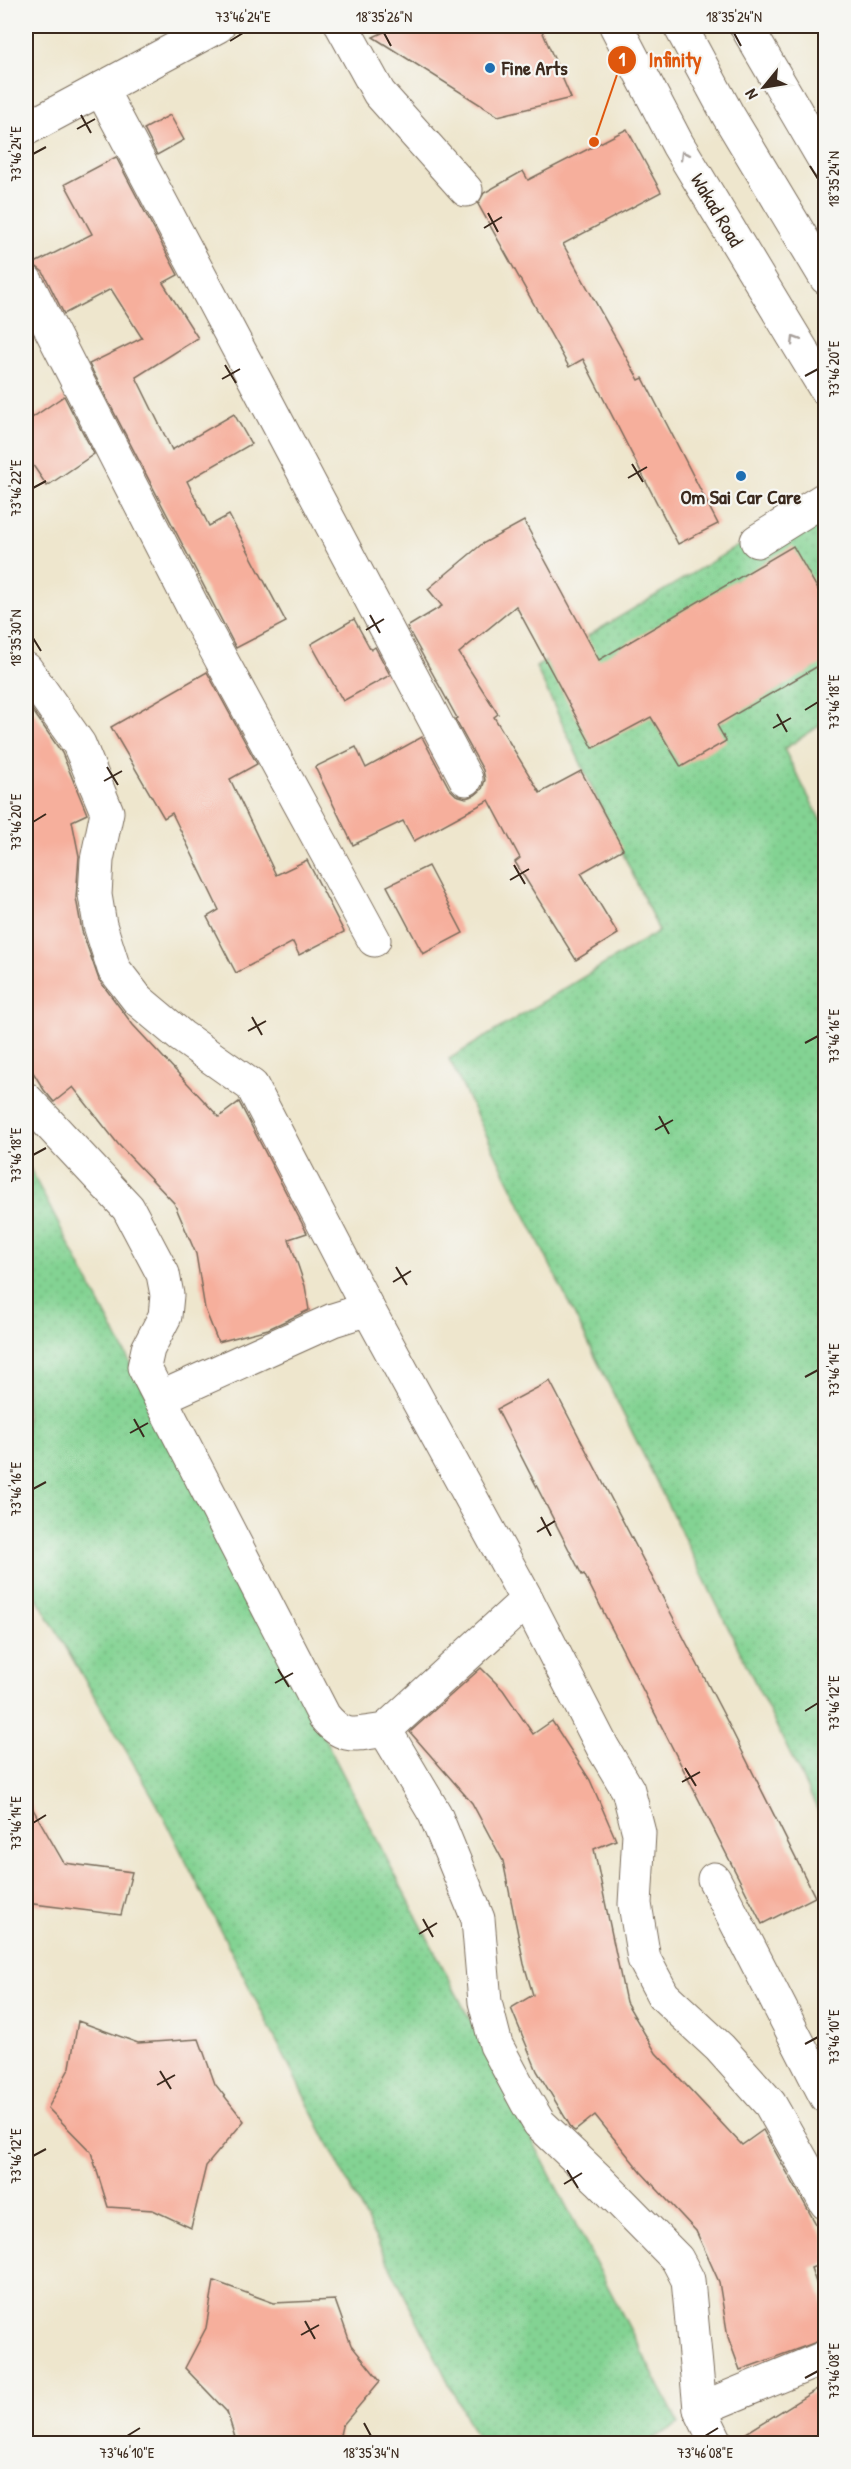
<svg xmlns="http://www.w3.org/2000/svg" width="851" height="2469" font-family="'Patrick Hand',sans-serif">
	<defs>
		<pattern id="grass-dots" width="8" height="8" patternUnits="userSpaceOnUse" patternTransform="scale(1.5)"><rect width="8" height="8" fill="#83d393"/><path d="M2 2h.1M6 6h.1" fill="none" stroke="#72b57e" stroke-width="1.8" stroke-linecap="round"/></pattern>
	</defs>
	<rect width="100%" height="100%" fill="#f6f6f2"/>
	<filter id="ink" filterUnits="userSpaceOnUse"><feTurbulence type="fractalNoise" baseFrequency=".0167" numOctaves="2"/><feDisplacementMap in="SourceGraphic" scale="12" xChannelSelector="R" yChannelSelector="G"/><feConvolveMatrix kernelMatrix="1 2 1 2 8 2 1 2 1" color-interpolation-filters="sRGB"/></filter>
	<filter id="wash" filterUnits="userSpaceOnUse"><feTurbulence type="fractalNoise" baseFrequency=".008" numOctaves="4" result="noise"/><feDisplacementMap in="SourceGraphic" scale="24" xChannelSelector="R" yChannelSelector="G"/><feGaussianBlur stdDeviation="1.35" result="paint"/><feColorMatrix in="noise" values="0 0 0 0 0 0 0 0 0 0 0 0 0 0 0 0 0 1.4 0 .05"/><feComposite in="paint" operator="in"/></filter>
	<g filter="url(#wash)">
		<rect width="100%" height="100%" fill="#eee6cd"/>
		<g fill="url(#grass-dots)" stroke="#5f7e58" stroke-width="1.5">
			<polygon points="816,499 826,514 825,722 784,749 826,831 825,1825 449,1059 659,931 536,667"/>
			<polygon points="26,1161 679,2424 645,2443 479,2443 156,1802 26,1579"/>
		</g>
		<g id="blocks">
			<g fill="#f6af9c">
				<polygon points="397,26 540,26 571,98 498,116 373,37"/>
				<polygon points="170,115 184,140 157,155 144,129"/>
				<polygon points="627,129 661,192 563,244 639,380 643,378 718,524 678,544 583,359 569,367 478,204 484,193 523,171 528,180"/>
				<polygon points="116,157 178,275 163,283 198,338 136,377 172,450 234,414 251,444 187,481 209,526 229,515 286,622 236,648 89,364 142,338 111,289 64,314 43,272 33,264 92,234 65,184"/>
				<polygon points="64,396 94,454 47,486 26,455 26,422"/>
				<polygon points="524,521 599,660 793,546 825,602 825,662 717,725 726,741 681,767 651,717 593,748 516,606 459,653 498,714 494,717 540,793 581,771 623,849 581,873 618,934 576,960 515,862 520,858 489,800 414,841 403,821 353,845 315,767 356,747 366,768 422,737 449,788 456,795 466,798 475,795 482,789 485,780 483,770 455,719 457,718 407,627 442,606 428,589 482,544"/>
				<polygon points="354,619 371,650 375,647 390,675 343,701 311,644"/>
				<polygon points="207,672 257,764 230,779 276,875 307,860 344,932 299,955 293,942 236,973 207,917 219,910 172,813 164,818 111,727"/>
				<polygon points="26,701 62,753 87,814 72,821 79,856 76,898 82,931 99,980 133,1025 219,1117 239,1102 307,1233 289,1239 305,1286 309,1310 268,1329 218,1342 205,1309 196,1254 174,1203 118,1144 73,1087 54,1102 44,1090 26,1061"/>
				<polygon points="428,866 463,933 423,954 387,886"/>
				<polygon points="550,1381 726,1719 815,1897 762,1924 584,1574 582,1575 497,1409"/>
				<polygon points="481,1668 503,1690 533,1734 552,1721 590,1780 616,1840 594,1849 626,2002 656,2053 742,2145 763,2130 825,2240 825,2263 811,2268 825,2309 825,2339 740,2370 728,2337 719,2282 696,2231 641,2172 595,2115 575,2131 572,2129 537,2071 511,2008 533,1995 524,1964 503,1861 472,1803 410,1732"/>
				<polygon points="26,1797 64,1863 132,1872 121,1915 26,1903"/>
				<polygon points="78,2021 138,2043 199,2039 215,2084 244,2121 206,2166 191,2228 153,2210 108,2207 91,2152 48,2108 70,2067"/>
				<polygon points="214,2281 274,2303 335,2300 351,2345 380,2381 342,2426 338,2444 237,2444 227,2412 185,2368 206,2328"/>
				<polygon points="825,2384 825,2444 735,2444 735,2440"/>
			</g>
		</g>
	</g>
	<g filter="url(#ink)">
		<use href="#blocks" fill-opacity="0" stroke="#7a6c5b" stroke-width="1.5"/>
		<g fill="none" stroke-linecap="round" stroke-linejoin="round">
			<defs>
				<g id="minor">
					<polyline points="342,26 379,93 466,190"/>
					<polyline points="680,26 728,115 826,278"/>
					<polyline points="101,89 466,779"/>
					<polyline points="26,281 197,615 374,940"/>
					<polyline points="757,541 826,498"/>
					<polyline points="26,669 79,744 107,812 97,860 95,895 100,925 114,969 138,1000 181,1036 252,1086 368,1309"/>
					<polyline points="26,1099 128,1208 163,1274 167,1295 165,1316 148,1349 144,1367 160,1398"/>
					<polyline points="385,1730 527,1600"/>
					<polyline points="714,1879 826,2097"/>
					<polyline points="700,2409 826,2357"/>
					<path d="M717 2444 700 2409 688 2280 677 2259 599 2180 539 2123 526 2101 496 2045 485 2002 478 1919 435 1814 385 1730C356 1734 344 1741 324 1716L160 1398 333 1320 368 1309 527 1600 603 1748 628 1790 639 1833 635 1904 644 1959 663 1995 720 2048 770 2104 826 2203"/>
				</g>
				<g id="major">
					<polyline points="616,26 678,145 826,390"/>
					<polyline points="746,26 826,163"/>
					<polyline points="26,129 218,26"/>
				</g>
			</defs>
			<use href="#minor" stroke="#7a6c5b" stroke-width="35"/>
			<use href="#major" stroke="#7a6c5b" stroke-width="35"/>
			<use href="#minor" stroke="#fff" stroke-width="33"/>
			<use href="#major" stroke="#fff" stroke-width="33"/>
		</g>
		<defs><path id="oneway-chevron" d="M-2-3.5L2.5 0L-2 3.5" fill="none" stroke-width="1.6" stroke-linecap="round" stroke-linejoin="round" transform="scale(1.5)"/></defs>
		<g stroke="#a79f9a">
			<use href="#oneway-chevron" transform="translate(684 155) rotate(-121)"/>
			<use href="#oneway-chevron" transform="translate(795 340) rotate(-121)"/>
		</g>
	</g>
	<path fill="none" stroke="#3b2a1e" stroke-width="2" d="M384 33 391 46M734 33 741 46M230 41 243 33M81 115 91 133M77 129 95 119M33 154 46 147M810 166 818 179M488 213 498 232M484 228 502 217M225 365 236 383M805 376 818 369M222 379 240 369M632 464 643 482M628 478 647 467M33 488 46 481M370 615 380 633M366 630 384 619M33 638 41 651M805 710 818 702M777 714 787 732M773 728 791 718M107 767 118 785M104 781 122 771M33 822 46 814M514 865 525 884M510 880 529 869M252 1017 262 1035M248 1031 266 1021M805 1043 818 1036M659 1116 669 1134M655 1130 673 1120M33 1155 46 1148M396 1267 407 1285M393 1282 411 1271M805 1377 818 1370M134 1419 144 1437M130 1433 148 1423M33 1489 46 1482M541 1517 551 1536M537 1532 555 1521M278 1669 289 1687M275 1683 293 1673M805 1711 818 1703M685 1768 696 1786M682 1782 700 1772M33 1823 46 1815M423 1919 433 1937M419 1934 437 1923M805 2044 818 2037M160 2071 171 2089M157 2085 175 2075M33 2156 46 2149M567 2170 578 2188M564 2184 582 2173M305 2321 315 2339M301 2335 319 2325M805 2378 818 2371M364 2423 371 2436M127 2436 140 2428M705 2436 718 2428"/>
	<g fill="#1f6fb2" stroke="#f6f6f2" stroke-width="2">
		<circle cx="490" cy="68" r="6"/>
		<circle cx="741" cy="476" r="6"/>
	</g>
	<g text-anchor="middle" stroke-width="4.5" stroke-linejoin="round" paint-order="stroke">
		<g font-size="20" font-weight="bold" fill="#3b2a1e" stroke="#f6f6f2" text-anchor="start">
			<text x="502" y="75">Fine Arts</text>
			<text x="741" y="504" text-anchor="middle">Om Sai Car Care</text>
		</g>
		<g font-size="20" fill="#3b2a1e" stroke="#f6f6f2">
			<text transform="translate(717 210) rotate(59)" y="7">Wakad Road</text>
		</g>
	</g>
	<path fill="none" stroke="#df570d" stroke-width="2" d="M594 142L622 60"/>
	<g fill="#df570d" stroke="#f6f6f2" stroke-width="2">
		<circle cx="594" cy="142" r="6"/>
		<circle cx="622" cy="60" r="15"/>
	</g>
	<g font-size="18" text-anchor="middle" font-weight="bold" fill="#fff">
		<text x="622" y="66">1</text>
	</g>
	<g font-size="21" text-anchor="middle" font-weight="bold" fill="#df570d" stroke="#f6f6f2" stroke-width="4.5" stroke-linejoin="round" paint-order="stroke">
		<text x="675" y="67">Infinity</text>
	</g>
	<rect width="851" height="2469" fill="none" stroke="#f6f6f2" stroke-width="66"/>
	<g transform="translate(764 87) rotate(240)" stroke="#f6f6f2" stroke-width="4.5" paint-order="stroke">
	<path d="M0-4.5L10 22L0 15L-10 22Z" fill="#3b2a1e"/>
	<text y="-9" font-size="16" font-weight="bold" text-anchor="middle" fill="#3b2a1e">N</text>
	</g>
	<rect x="33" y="33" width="785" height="2403" fill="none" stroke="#3b2a1e" stroke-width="2"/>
	<g font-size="15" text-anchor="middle" fill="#3b2a1e">
		<text x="243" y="22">73°46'24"E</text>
		<text x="384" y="22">18°35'26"N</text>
		<text x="734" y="22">18°35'24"N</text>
		<text transform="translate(16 154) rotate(-90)" y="5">73°46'24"E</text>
		<text transform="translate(834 179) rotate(-90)" y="5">18°35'24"N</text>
		<text transform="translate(834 369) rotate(-90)" y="5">73°46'20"E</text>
		<text transform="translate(16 488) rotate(-90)" y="5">73°46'22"E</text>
		<text transform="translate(16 638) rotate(-90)" y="5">18°35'30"N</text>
		<text transform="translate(834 702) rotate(-90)" y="5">73°46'18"E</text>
		<text transform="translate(16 822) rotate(-90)" y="5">73°46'20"E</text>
		<text transform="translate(834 1036) rotate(-90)" y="5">73°46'16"E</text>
		<text transform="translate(16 1155) rotate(-90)" y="5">73°46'18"E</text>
		<text transform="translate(834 1370) rotate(-90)" y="5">73°46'14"E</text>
		<text transform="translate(16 1489) rotate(-90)" y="5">73°46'16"E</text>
		<text transform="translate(834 1703) rotate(-90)" y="5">73°46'12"E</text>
		<text transform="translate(16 1823) rotate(-90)" y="5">73°46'14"E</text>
		<text transform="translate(834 2037) rotate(-90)" y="5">73°46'10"E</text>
		<text transform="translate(16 2156) rotate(-90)" y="5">73°46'12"E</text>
		<text transform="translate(834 2371) rotate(-90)" y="5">73°46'08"E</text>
		<text x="127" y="2458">73°46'10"E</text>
		<text x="371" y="2458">18°35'34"N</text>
		<text x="705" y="2458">73°46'08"E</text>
	</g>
</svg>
